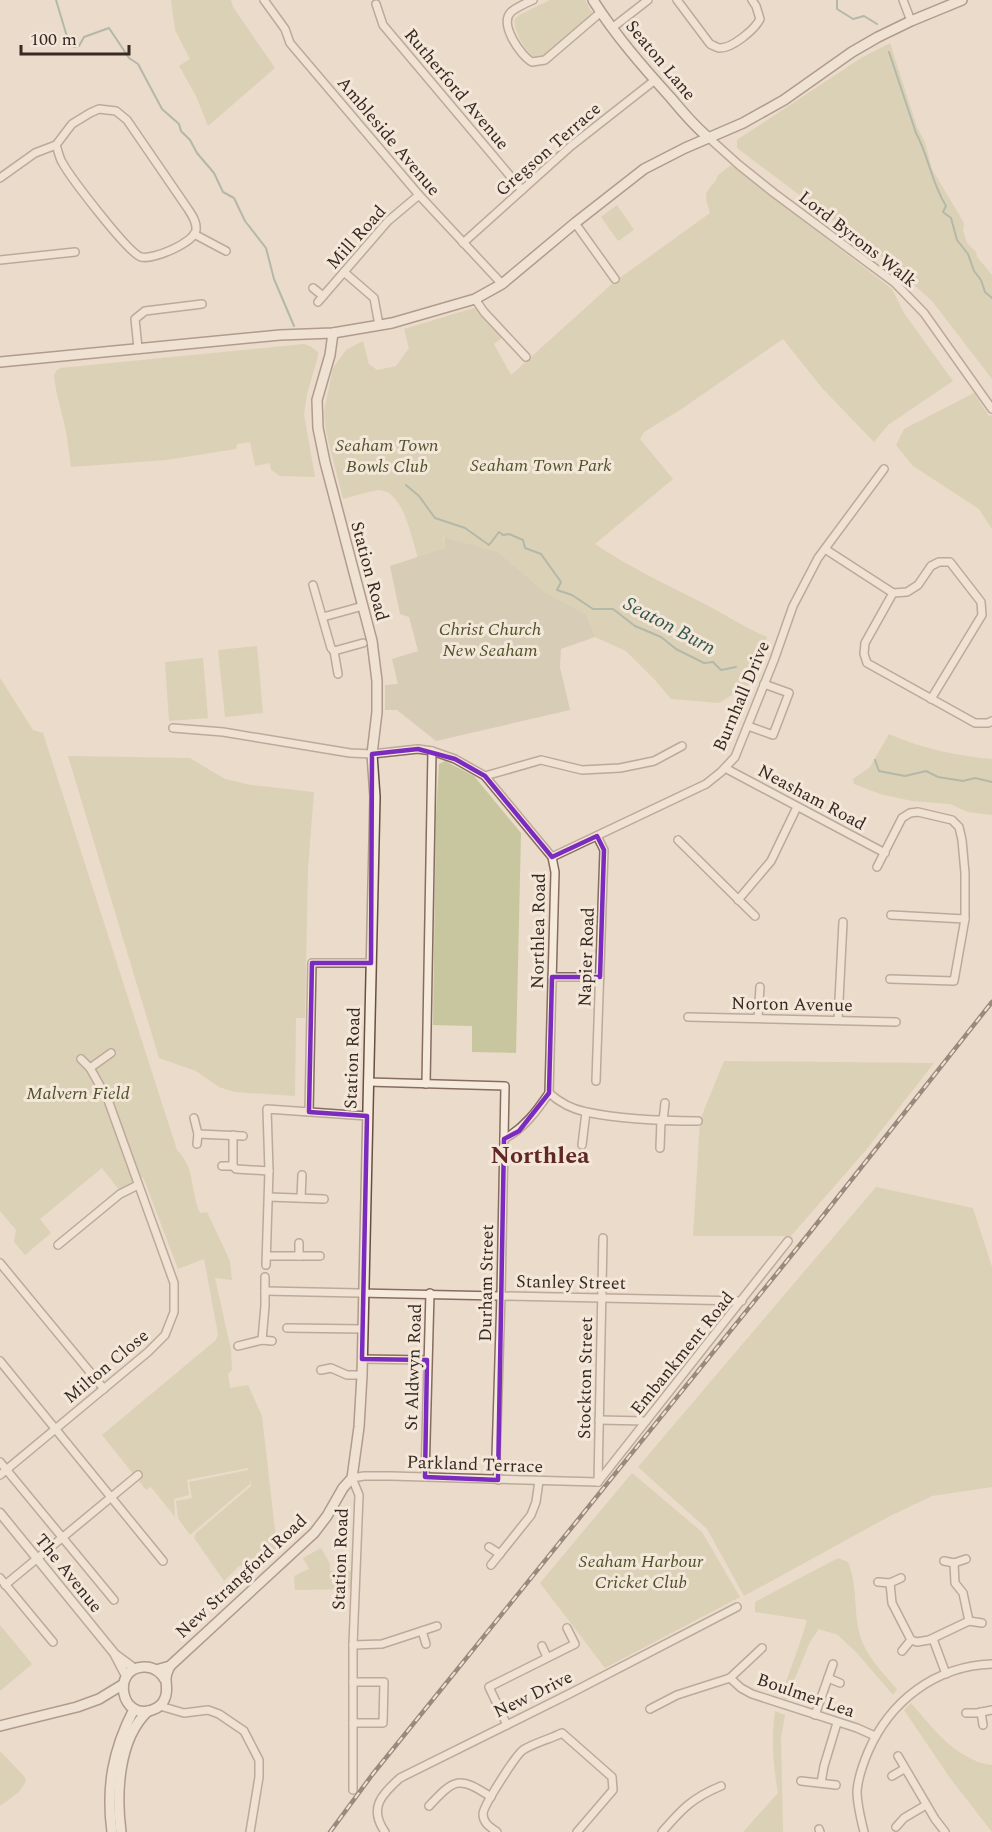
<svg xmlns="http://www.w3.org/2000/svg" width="992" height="1832" font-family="Spectral,serif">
	<rect width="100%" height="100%" fill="#ebdbca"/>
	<g fill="#c8c69e">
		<polygon points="171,0 231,0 233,7 275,68 208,126 196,96 179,66 190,59 175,30"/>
		<path d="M550 0H585L593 14 545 56 541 58 535 59C524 48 516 36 514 20L519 15Z"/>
		<polygon points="890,43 917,127 925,142 932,169 964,223 963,230 967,243 976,252 977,257 992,275 992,379 932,301 887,261 737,148 737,140 861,58"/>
		<path d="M731 165 892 289 904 313 953 381 888 425 874 442 822 388 783 339 680 410 644 432 640 439 673 479 595 544C626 565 659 581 693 598 718 610 741 626 767 637L753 682 719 703 671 699 655 680 626 651 595 637 586 614 545 592 498 552 443 537 445 548 418 558C412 540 404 492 380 490 373 490 351 497 343 499L326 432 324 411 333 368 346 350 363 341 369 364 377 370 396 366 409 348 404 329 477 307 502 338 494 344 511 375 614 282 710 213C709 207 704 198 707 192 710 185 715 185 718 175Z"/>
		<polygon points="617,205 634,230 618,241 601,217"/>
		<polygon points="304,344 310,346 318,352 318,356 307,394 304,414 315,477 280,476 271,470 270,463 255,466 250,442 237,444 236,449 166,460 71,467 66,431 56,390 54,375 57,370 60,368"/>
		<polygon points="974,393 989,416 992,415 992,529 979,509 913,466 896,445 904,429"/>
		<polygon points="257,646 263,713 225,717 218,650"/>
		<polygon points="203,658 208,718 169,721 165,662"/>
		<path d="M0 678 33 730 43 733 177 1150C196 1169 190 1191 200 1213L207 1212 230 1261 232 1280 215 1278 231 1350 232 1370 228 1374 230 1388 248 1385 262 1416 277 1548 261 1562 239 1566 224 1581 194 1538 196 1533 251 1486 250 1475V1484L190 1535 178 1518 176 1501 192 1498 189 1482 248 1470V1468L187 1480 189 1495 174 1499 175 1517 151 1487 146 1490 102 1435 216 1340 218 1334 204 1259 178 1269 143 1177 119 1190 102 1168 40 1219 51 1233 25 1255 14 1242 16 1230 0 1211Z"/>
		<path d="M889 734C920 748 958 756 992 759V815L968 812 950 804 912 801 880 794 854 784 853 779 870 767Z"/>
		<polygon points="68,756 190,758 225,779 251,785 314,792 308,868 305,1018 296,1018 295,1096 235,1092 219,1087 196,1071 159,1058"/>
		<polygon points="445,761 474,776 521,833 516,1053 472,1052 472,1026 433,1025 436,813 439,764"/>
		<polygon points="724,1061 934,1063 866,1150 791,1236 693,1236 700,1120"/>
		<polygon points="876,1187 973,1208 992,1267 992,1487 932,1496 890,1516 744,1596 707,1529 638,1467"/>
		<polygon points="632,1473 702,1532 740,1597 605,1668 540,1583"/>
		<polygon points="321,1548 330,1564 330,1571 351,1571 351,1589 295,1590 294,1576 309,1569 303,1558"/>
		<path d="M838 1558 848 1562C858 1586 853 1610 860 1635 865 1655 884 1674 897 1689L893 1695 857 1653 838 1635 819 1629 810 1642 786 1700 781 1697C789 1671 800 1646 807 1620L755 1612V1602Z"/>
		<polygon points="0,1625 32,1664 0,1691"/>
		<path d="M911 1703C929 1724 948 1749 974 1760 979 1763 986 1764 992 1765V1832L950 1778 904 1710Z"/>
		<path d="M775 1711 785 1715 781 1738 783 1832H743L778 1793C773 1765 771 1739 775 1711Z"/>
		<polygon points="0,1751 24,1776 26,1781 19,1792 0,1806"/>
	</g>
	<polygon fill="#bebc9d" points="444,537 498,552 545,592 586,614 595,637 561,649 560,667 570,710 436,741 397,710 385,710 385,685 398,684 392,659 418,651 409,617 400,614 390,566 445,548"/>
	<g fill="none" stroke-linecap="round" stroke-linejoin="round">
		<g stroke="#718e81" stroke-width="2">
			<polyline points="56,0 68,40 74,47 79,46 84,37 109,28 129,58 138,64 162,109 179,124 181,131 190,140 197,153 214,173 223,192 234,198 245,221 266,248 274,279 294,326"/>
			<polyline points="837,0 837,9 853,19 864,16 877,24"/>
			<path d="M889 52 916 133C929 157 931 182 946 206L943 212 951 218 957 240 968 254 974 271 981 280 985 292 992 298"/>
			<polyline points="406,485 419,496 435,518 465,528 489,545 499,532 503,535 509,534 523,540 525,548 541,554 561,582 557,590 572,595 593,609 613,609 635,626 661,637 676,649 704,663 713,662 721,670 736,667"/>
			<polyline points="875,760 879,771 905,776 926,771 938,777 963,781 975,778 992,782"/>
		</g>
		<defs>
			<g id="minor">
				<polyline points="264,0 285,29 290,43 419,195 502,284"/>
				<path d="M533 0C526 3 517 7 511 12 499 24 520 55 532 62L545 60 601 12"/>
				<path d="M677 0 710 44C714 46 716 47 719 48 732 49 755 29 760 19L756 6 752 0"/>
				<polyline points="903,0 911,21"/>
				<polyline points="376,4 383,25 522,190"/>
				<polyline points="612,28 648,0"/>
				<polyline points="709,138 739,165 774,193 895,283 924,313 992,409"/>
				<path d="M0 178 35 153 56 145 72 124 90 113 99 109 116 111 127 120 188 209C192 215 197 222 196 230 194 243 153 260 141 257 128 253 70 177 62 162 59 157 58 150 56 145"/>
				<polyline points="575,223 615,279"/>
				<polyline points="194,234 226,251"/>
				<polyline points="463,243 571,146 655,80"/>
				<polyline points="0,260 75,252"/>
				<polyline points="344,272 374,298 379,325"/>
				<polyline points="313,288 323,296"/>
				<polyline points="475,299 484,312 526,357"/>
				<polyline points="318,302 388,221 419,195"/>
				<polyline points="138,348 135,319 145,311 202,304"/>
				<polyline points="825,549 893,593 907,592 918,585 931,566 939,562 950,562 981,602 982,615 931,699"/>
				<polyline points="313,585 331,648 334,651"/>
				<polyline points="893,593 865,643 864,654 867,663 975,723 988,723 992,721"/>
				<polyline points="323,617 363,606"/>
				<polyline points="338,674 334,651 363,643"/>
				<polyline points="748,726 773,735 789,693 764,684"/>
				<path d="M173 728 223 732 350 753 372 754 418 749 432 751 455 759 485 776 552 857 555 872 549 1093C536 1112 524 1128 504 1139"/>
				<polyline points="725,768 885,853"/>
				<polyline points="485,776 541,760 582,770 620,768 654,761 682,746"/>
				<polyline points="678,840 755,916"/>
				<polyline points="552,857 706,784 721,772 735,757 774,660 793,606 818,558 884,469"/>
				<polyline points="877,867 902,818 910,813 918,812 952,820 959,827 962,840 965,873 965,919 954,981 890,979"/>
				<polyline points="738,900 771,861 797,807"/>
				<polyline points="891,915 965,919"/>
				<polyline points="552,977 600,977"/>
				<polyline points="688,1017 896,1022"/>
				<polyline points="758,1018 760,987"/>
				<polyline points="838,1020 843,922"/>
				<polyline points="90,1068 111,1053"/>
				<polyline points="596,1081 604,850 597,836"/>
				<polyline points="368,1082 505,1086 501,1295 496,1457 498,1480"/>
				<polyline points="426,1084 432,751"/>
				<path d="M549 1093C559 1102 572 1109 586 1112 620 1119 662 1121 698 1121"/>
				<polyline points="309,1112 312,963 371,963"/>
				<polyline points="194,1118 198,1134 197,1144"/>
				<polyline points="663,1121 665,1103"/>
				<polyline points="198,1134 243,1136"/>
				<polyline points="233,1135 233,1166 236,1169 269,1171"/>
				<polyline points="582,1145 586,1112"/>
				<polyline points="660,1148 661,1120"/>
				<polyline points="222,1166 233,1166"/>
				<polyline points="269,1197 324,1199"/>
				<polyline points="301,1198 302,1175"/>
				<polyline points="58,1245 120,1194 138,1185"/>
				<polyline points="267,1256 320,1256"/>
				<polyline points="299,1256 299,1243"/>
				<polyline points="0,1263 104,1389"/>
				<polyline points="266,1265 269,1171 267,1109 367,1116"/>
				<polyline points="265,1291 742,1301"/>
				<polyline points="287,1328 363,1329"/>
				<polyline points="262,1340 265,1306 265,1277"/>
				<polyline points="238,1346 262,1340 272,1341"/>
				<polyline points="362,1359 427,1360"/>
				<polyline points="0,1361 163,1561"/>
				<polyline points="321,1370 331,1368 347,1375 362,1375"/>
				<polyline points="599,1420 646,1421"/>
				<polyline points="0,1462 114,1600"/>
				<polyline points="0,1475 148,1352 165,1335 174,1312 174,1283 108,1100 90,1068 81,1059"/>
				<polyline points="425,1477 430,1293"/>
				<polyline points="598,1482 788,1241"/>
				<polyline points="598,1482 603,1238"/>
				<polyline points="489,1547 500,1554"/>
				<polyline points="944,1561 954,1563 966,1559"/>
				<polyline points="491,1565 531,1515 536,1502 539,1481"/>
				<polyline points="0,1578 53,1642"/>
				<polyline points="878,1582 890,1583 901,1578"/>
				<polyline points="890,1583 892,1603 911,1640 917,1642 929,1640 969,1621 963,1593 955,1583 954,1563"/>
				<polyline points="5,1585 138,1475"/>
				<polyline points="969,1621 982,1623"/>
				<polyline points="422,1631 426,1644"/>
				<polyline points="933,1639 946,1674"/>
				<polyline points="353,1645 382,1644 437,1626"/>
				<polyline points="542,1646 547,1657"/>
				<polyline points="902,1651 911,1640"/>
				<polyline points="730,1678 741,1688 752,1694 857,1728 875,1736"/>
				<polyline points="828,1678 840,1683"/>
				<polyline points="160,1706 184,1713 208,1710 219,1714 244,1731 259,1760 259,1777 250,1832"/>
				<polyline points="650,1709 677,1695 730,1678 762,1648"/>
				<polyline points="981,1712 983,1725"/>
				<polyline points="966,1713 977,1713 992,1710"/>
				<polyline points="815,1715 833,1664"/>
				<polyline points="353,1723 383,1723 384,1682 353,1682"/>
				<polyline points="507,1725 489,1687 575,1644 567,1628"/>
				<polyline points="898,1756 935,1819 945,1832"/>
				<polyline points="892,1776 904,1769"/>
				<polyline points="801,1781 836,1785"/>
				<polyline points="821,1783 824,1766 837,1723"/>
				<polyline points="353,1790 353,1645 359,1495 352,1478 364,1476 391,1476 598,1482"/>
				<path d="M429 1806C455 1778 459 1776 491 1797"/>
				<polyline points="896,1827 904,1818 926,1805"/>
				<polyline points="819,1829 820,1832"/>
				<path d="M385 1832C368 1808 382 1794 400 1778L569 1694 737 1607"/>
				<path d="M497 1832C490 1827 483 1823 483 1814 483 1806 516 1755 523 1750 534 1743 550 1739 562 1733L612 1777 613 1790 577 1832"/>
				<path d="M662 1832C682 1809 692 1798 721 1786"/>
				<path d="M864 1832C861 1820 857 1804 857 1791 858 1778 863 1764 868 1752 890 1701 935 1666 992 1664"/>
			</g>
			<g id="tertiary">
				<polyline points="0,1513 114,1653 126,1676"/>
				<polyline points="116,1655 135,1669"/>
			</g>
			<g id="secondary">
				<path d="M593 0C615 35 643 67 671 98 683 112 694 126 709 138"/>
				<polyline points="0,362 280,335 333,333 392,323 475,299 502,284 575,223 644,169 685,148 743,123 784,100 852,52 878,37 911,21 962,0"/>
				<polyline points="156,1670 170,1666 314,1533 327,1516 343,1488 352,1478 359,1427 362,1375 375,797 372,754 377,712 377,681 372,641 325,462 318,428 317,400 330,355 333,333"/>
				<path d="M166 1681C161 1672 153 1666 143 1667 111 1669 121 1721 152 1710 158 1708 163 1704 165 1698 168 1691 166 1686 166 1679 166 1675 168 1670 170 1666"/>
				<polyline points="0,1726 77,1707 99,1699 122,1685"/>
				<path d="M112 1832C106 1786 113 1750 134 1709"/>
				<path d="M121 1832C116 1794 118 1739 148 1711"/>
			</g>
		</defs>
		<use href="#minor" stroke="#866d60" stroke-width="10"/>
		<use href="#tertiary" stroke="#866d60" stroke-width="11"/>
		<use href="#secondary" stroke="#684f43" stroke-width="12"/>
		<use href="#minor" stroke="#f6eadd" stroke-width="7"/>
		<use href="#tertiary" stroke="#f6eadd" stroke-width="8"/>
		<use href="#secondary" stroke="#f6eadd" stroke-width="9"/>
		<defs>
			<polyline id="rail" points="330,1832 372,1775 811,1231 992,1002"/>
		</defs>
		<use href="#rail" stroke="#382922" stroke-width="4.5"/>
		<use href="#rail" stroke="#f3e7d9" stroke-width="2" stroke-dasharray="7" stroke-linecap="butt"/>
	</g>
	<path d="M0 0H992V1832H0ZM418 749 455 759 485 776 552 857 597 836 604 850 600 977H552L549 1093 519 1131 504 1139 498 1480 425 1477 427 1360 362 1359 367 1116 309 1112 312 963H371L372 754Z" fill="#ebdbca" fill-opacity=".55" fill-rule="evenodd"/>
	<path fill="none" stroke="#7b2cbf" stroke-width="4.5" stroke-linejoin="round" d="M418 749 455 759 485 776 552 857 597 836 604 850 600 977H552L549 1093 519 1131 504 1139 498 1480 425 1477 427 1360 362 1359 367 1116 309 1112 312 963H371L372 754Z"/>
	<g text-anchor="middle" stroke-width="6" stroke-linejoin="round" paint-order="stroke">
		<g font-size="18" fill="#382922" stroke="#f3e7d9">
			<text transform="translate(661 60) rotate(50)" y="6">Seaton Lane</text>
			<text transform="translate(457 89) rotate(50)" y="6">Rutherford Avenue</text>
			<text transform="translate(389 136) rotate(50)" y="6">Ambleside Avenue</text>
			<text transform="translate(548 149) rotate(-41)" y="6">Gregson Terrace</text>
			<text transform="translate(356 237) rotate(-48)" y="6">Mill Road</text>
			<text transform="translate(858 239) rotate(38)" y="6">Lord Byrons Walk</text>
			<text transform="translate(370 571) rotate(75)" y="6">Station Road</text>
			<text transform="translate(741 696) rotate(-67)" y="6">Burnhall Drive</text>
			<text transform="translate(812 797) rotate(28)" y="6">Neasham Road</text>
			<text transform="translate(538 931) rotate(-89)" y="6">Northlea Road</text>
			<text transform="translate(586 957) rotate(-88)" y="6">Napier Road</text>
			<text transform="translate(792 1004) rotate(1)" y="6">Norton Avenue</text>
			<text transform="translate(352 1058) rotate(-88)" y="6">Station Road</text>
			<text transform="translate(571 1282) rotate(1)" y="6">Stanley Street</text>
			<text transform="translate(486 1283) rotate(-89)" y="6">Durham Street</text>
			<text transform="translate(682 1353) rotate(-51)" y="6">Embankment Road</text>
			<text transform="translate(106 1366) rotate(-40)" y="6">Milton Close</text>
			<text transform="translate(413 1367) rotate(-88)" y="6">St Aldwyn Road</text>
			<text transform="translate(585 1378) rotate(-89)" y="6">Stockton Street</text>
			<text transform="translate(475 1464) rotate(2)" y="6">Parkland Terrace</text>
			<text transform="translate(340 1559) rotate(-88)" y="6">Station Road</text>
			<text transform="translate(69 1573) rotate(51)" y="6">The Avenue</text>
			<text transform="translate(241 1576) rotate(-43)" y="6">New Strangford Road</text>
			<text transform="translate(533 1694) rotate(-26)" y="6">New Drive</text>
			<text transform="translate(806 1695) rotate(19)" y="6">Boulmer Lea</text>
		</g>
		<g font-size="18" font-style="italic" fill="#50522a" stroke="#f3e7d9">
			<text x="387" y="451">Seaham Town<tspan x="387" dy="21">Bowls Club</tspan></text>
			<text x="541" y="471">Seaham Town Park</text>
			<text x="490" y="635">Christ Church<tspan x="490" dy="21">New Seaham</tspan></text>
			<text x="78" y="1099">Malvern Field</text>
			<text x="641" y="1567">Seaham Harbour<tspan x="641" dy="21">Cricket Club</tspan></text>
		</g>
		<g font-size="20" font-style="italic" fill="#33564d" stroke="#f3e7d9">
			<text transform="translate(670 625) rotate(28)" y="7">Seaton Burn</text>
		</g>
		<g font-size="24" font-weight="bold" fill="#612725" stroke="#f3e7d9">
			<text x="540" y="1163">Northlea</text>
		</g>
	</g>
	<path d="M21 45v9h108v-9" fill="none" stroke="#382922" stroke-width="3"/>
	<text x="30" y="45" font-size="18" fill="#382922" stroke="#f3e7d9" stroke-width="4.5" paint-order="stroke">100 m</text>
</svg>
